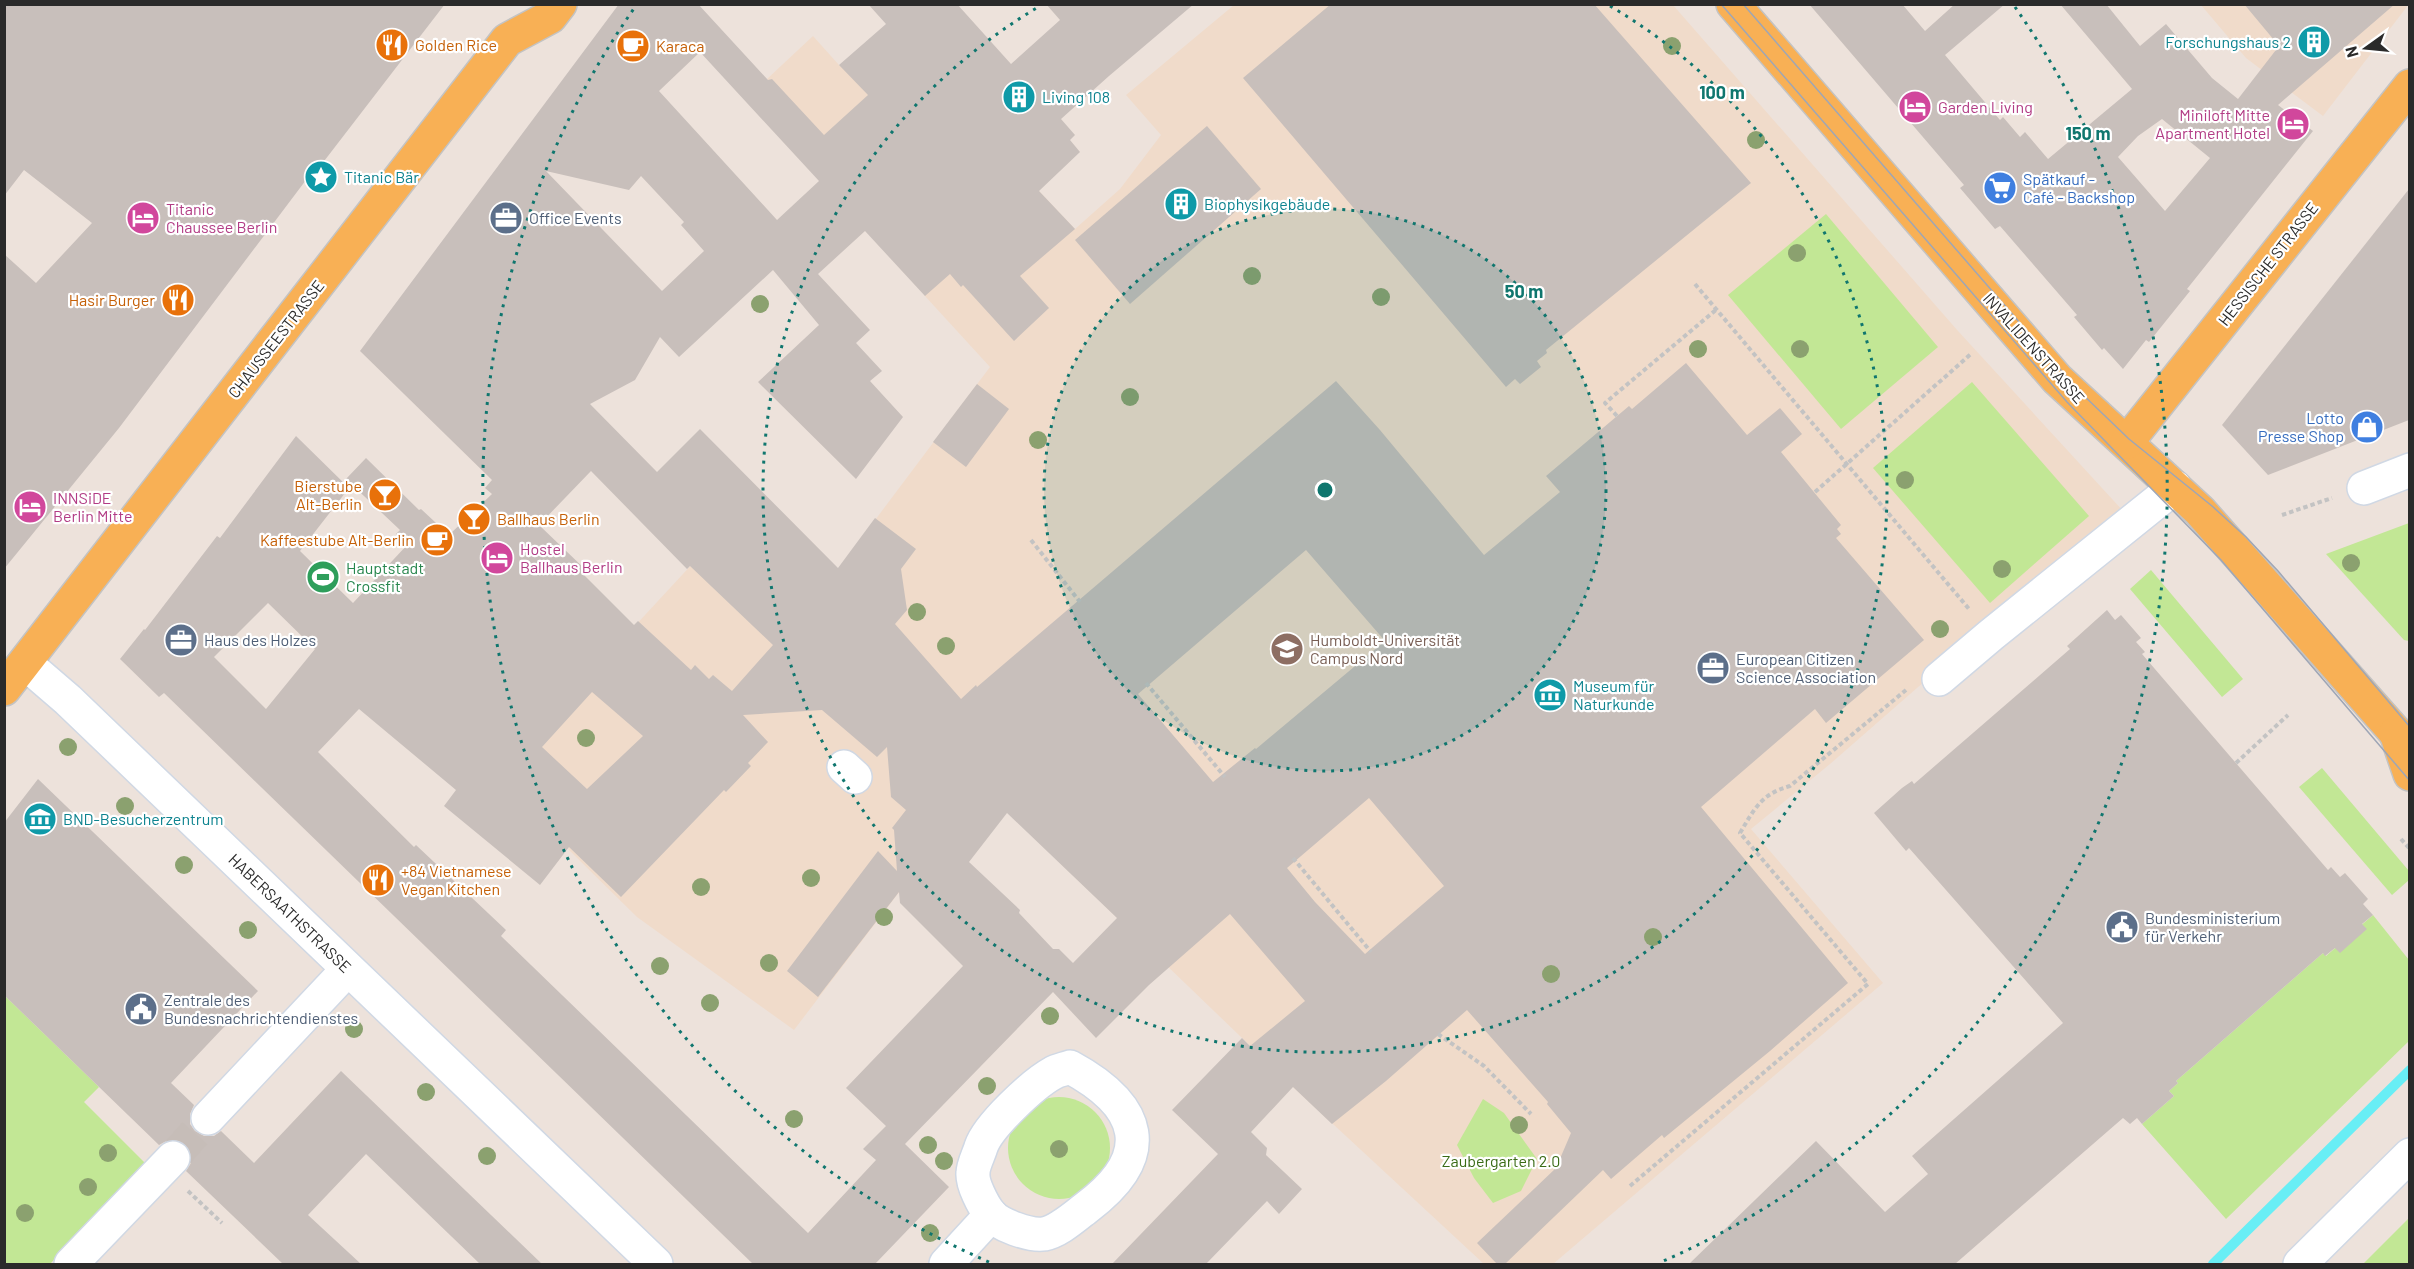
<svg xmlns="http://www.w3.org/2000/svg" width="2414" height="1269" font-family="Barlow,sans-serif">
	<rect width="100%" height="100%" fill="#ede2db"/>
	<g fill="#f0dbca">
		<polygon points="2409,4 2323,116 2246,58 2201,5"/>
		<polygon points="1234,5 1673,5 1958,331 2124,512 2107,522 1830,764 1751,829 1883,983 1553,1264 1484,1264 1293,1087 980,786 794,1030 637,917 568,849 569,847 495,777 720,534 803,616 990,367 925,296 767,79 813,36 839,65 1039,191 1075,229 1120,189 1161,135 1126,95"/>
	</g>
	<g fill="#c2e795">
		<polygon points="1826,214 1938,347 1841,429 1728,295"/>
		<polygon points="1972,382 2089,516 1990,603 1873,468"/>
		<polygon points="2409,523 2410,523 2409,641 2404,640 2326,554"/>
		<polygon points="2151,570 2243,679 2222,697 2130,589"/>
		<polygon points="2322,768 2409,871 2409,880 2392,895 2299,787"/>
		<polygon points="2373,915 2409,960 2409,1041 2226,1219 2142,1124 2174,1096 2169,1091 2178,1083 2176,1081 2323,953 2326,956"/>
		<polygon points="4,995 99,1087 84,1102 145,1163 50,1264 5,1264"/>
		<circle cx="1059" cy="1148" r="51"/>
		<polygon points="1483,1099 1504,1113 1537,1159 1521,1191 1493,1203 1474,1178 1457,1145"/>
		<polygon points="2409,1218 2409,1264 2363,1264"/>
	</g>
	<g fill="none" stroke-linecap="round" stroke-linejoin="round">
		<polyline stroke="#68eef5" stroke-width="10" points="2213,1264 2410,1070"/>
	</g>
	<g fill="#c8bfbb" fill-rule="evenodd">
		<polygon points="4,4 445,4 308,182 306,180 119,428 4,569 4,254 36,283 92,223 24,170 4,196"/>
		<path d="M619 4H698L768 80 772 79 824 135 868 95 839 65 886 24 868 4H957L1011 64 1060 20 1046 4H1194L1109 76 1061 119 1075 135 1070 140 1080 152 1039 191 1075 229 1020 276 1049 308 1014 341 963 285 961 287 950 274 925 296 865 231 818 274 870 330 856 343 882 371 870 381 903 417 856 479 758 382 819 325 773 270 679 357 660 337 635 380 590 404 657 472 700 429 838 568 875 518 916 549 901 569 907 610 895 624 961 699 976 685 977 687 1336 381 1380 430 1484 555 1560 492 1546 476 1629 406 1632 409 1686 363 1747 435 1780 408 1802 434 1781 452 1841 525 1837 529 1841 534 1836 538 1924 640 1826 723 1815 709 1701 807 1848 983 1770 1051 1664 1138 1662 1135 1611 1179 1603 1170 1505 1264H1497L1477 1243 1556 1168 1571 1133 1547 1104 1548 1102 1467 1010 1386 1081 1332 1124 1293 1087 1251 1132 1267 1148 1266 1155 1302 1189 1279 1214 1267 1201 1206 1264H1112L1218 1154 1172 1110 1242 1038 1250 1046 1305 1001 1230 914 1149 985 1096 1038 1053 992 905 1144 949 1187 875 1264H753L164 693 159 697 120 659 144 629 145 630 217 536 220 538 296 436 349 488 300 551 353 603 407 545 396 534 400 530 346 479 366 458 419 510 421 509 449 535 492 494 485 488 492 480 360 351ZM700 52 819 181 777 220 659 91ZM546 171 629 190 641 176 684 222 681 225 704 251 662 291ZM591 471 687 569 690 566 773 645 732 691 713 675 709 679 695 665 691 670 638 621 634 625 584 575 587 571 539 525ZM1306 550 1385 641 1256 749 1255 748 1213 782 1138 694ZM268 603 315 649 266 709 214 657ZM592 692 643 736 587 789 542 747ZM359 709 456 790 444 806 540 885 569 847 621 897 724 790 726 792 751 766 748 763 768 742 743 715 822 710 877 757 887 747 891 797 906 810 892 828 894 830 897 871 878 851 787 971 818 997 899 892 900 903 963 966 846 1088 886 1126 863 1149 876 1160 808 1233 501 936 506 930 416 845 414 847 318 752ZM1369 798 1444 886 1365 954 1315 902 1287 868ZM1007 813 1117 918 1073 963 1059 949H1053L1019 913 1020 910 969 862Z"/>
		<polygon points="1331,4 1594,4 1751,183 1546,350 1547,353 1537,361 1541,367 1520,384 1515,379 1506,387 1243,78"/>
		<path d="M1809 4H1902L1925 31 1955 4H2005L1945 55 2000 120 2003 117 2020 137 2025 132 2048 159 2132 89 2060 4H2106L2140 46 2166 24 2212 78 2238 99 2279 46 2244 4H2395L2278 105 2313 131 2187 289 2190 291 2149 342 2146 340 2123 369 2104 348 2102 350 2074 317 2077 315 2000 226 1995 229 1960 188 1964 185ZM2162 119 2210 158 2165 211 2118 157 2138 136Z"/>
		<polygon points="1207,126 1261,189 1130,304 1075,240"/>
		<polygon points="2409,189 2409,420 2268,475 2222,425"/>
		<polygon points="977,384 1009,409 966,467 933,442"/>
		<polygon points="2107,610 2115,620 2121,615 2141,638 2136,642 2145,652 2142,654 2328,870 2331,867 2340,877 2345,873 2368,899 2363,904 2373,915 2362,924 2367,929 2340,953 2335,948 2325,956 2323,953 2176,1081 2178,1083 2169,1091 2174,1096 2142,1124 2137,1118 2130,1124 2123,1118 1955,1264 1689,1264 1816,1141 1885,1212 1928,1174 1912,1156 2063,1023 1909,848 1906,851 1874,813 1902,788 1912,781 1914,784 2070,649 2067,646"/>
		<polygon points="38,779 258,991 171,1083 194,1105 190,1114 190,1124 195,1131 204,1136 214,1136 221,1131 254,1163 341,1071 542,1264 480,1264 366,1154 308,1215 361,1264 283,1264 186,1171 191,1163 191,1153 186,1144 177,1140 168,1140 159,1145 4,995 4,823"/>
	</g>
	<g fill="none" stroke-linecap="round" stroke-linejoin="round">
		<polyline stroke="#c6bdb8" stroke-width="33" stroke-dasharray="33 16" stroke-linecap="butt" points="173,1158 208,1118"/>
		<defs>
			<g id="minor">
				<polyline points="2364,488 2410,470"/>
				<polyline points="25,663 68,700 656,1264"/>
				<polyline points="1939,679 1991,635 2175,487"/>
				<polyline points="844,767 855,777"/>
				<path d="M1070 1067C1142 1106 1157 1155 1086 1208 1074 1217 1059 1231 1044 1234 1030 1236 999 1225 990 1214 983 1205 972 1184 973 1173 973 1165 979 1154 981 1147 988 1126 1033 1084 1053 1073 1058 1070 1065 1069 1070 1067Z"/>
				<polyline points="208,1118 348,969"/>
				<polyline points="71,1264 173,1158"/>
				<polyline points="946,1264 991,1215"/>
				<polyline points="2300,1264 2410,1155"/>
			</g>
			<g id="major">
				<polyline points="1733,4 2057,379 2200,511 2396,733 2410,741"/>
				<polyline points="2127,442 2410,86"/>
				<polyline points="4,689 507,40 550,17 560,4"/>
				<polyline points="2396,733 2410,774"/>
			</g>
		</defs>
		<use href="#minor" stroke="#d0d8e4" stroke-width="36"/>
		<use href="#major" stroke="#c3c3c3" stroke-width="36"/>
		<g stroke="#c3c3c3" stroke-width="4" stroke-dasharray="4.5 3" stroke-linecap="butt">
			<polyline points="1695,284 1969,609"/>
			<polyline points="1617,416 1605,403 1717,309"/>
			<polyline points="1815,492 1972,353"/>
			<polyline points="2282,515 2332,498"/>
			<polyline points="1031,540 1080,602"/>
			<polyline points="1146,683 1225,777"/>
			<polyline points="2236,763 2288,715"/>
			<polyline points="2401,839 2410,849"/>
			<polyline points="1293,858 1371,952"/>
			<polyline points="1438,1034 1484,1066 1531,1114"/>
			<path d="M1630 1186 1868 984 1740 833C1755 808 1761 794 1790 786L1906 690"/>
			<polyline points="188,1191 222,1223"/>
		</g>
		<use href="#minor" stroke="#fff" stroke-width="33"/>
		<use href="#major" stroke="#f8b055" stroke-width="33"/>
		<g stroke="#9ea6b6" stroke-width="1.5">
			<polyline points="1721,4 2067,402 2221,560 2410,781"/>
			<polyline points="1743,4 2079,391 2129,439 2212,506 2246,537 2278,571 2410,727"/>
		</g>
	</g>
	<g fill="#8ba16f">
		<circle cx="1672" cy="46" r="9"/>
		<circle cx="1756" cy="140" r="9"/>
		<circle cx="1797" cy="253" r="9"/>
		<circle cx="1252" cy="276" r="9"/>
		<circle cx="1381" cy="297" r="9"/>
		<circle cx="760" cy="304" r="9"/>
		<circle cx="1698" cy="349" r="9"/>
		<circle cx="1800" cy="349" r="9"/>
		<circle cx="1130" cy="397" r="9"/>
		<circle cx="1038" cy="440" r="9"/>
		<circle cx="1905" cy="480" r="9"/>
		<circle cx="2351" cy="563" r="9"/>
		<circle cx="2002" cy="569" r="9"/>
		<circle cx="917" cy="612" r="9"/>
		<circle cx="1940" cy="629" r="9"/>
		<circle cx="946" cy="646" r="9"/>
		<circle cx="586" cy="738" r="9"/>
		<circle cx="68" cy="747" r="9"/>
		<circle cx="125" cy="806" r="9"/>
		<circle cx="184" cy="865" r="9"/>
		<circle cx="811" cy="878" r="9"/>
		<circle cx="701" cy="887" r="9"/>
		<circle cx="884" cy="917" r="9"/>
		<circle cx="248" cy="930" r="9"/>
		<circle cx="1653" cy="937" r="9"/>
		<circle cx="769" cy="963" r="9"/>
		<circle cx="660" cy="966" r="9"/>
		<circle cx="1551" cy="974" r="9"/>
		<circle cx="710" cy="1003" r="9"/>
		<circle cx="1050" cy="1016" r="9"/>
		<circle cx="354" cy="1029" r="9"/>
		<circle cx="987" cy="1086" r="9"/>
		<circle cx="426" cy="1092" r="9"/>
		<circle cx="794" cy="1119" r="9"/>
		<circle cx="1519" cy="1125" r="9"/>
		<circle cx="928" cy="1145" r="9"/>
		<circle cx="1059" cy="1149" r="9"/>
		<circle cx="108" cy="1153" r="9"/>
		<circle cx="487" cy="1156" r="9"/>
		<circle cx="944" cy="1161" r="9"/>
		<circle cx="88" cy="1187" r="9"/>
		<circle cx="25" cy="1213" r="9"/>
		<circle cx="930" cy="1233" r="9"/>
	</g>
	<circle cx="1325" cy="490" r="281" fill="#0f766e" fill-opacity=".12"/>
	<g fill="none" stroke="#0f766e" stroke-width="3" stroke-dasharray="3 6">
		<circle cx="1325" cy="490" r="281"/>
		<path d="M1610 6A562 562 0 1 1 1040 6"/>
		<path d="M989 1262A842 842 0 0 1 635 7M2015 7A842 842 0 0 1 1661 1262"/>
	</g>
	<defs>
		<symbol id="building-disc" viewBox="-11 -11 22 22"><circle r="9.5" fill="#0f9aa8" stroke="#fff"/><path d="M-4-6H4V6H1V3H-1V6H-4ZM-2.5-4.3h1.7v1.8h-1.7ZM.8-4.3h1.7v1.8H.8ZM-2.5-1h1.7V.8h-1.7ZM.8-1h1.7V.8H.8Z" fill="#fff"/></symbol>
		<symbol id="restaurant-disc" viewBox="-11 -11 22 22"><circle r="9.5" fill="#e8710a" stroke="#fff"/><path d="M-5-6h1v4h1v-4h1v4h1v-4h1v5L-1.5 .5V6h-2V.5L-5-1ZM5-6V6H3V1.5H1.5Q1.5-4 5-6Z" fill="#fff"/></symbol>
		<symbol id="cafe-disc" viewBox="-11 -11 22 22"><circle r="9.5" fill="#e8710a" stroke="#fff"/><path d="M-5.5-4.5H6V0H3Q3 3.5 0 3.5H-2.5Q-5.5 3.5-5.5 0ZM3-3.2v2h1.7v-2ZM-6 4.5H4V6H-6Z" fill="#fff"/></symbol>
		<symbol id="hotel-disc" viewBox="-11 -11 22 22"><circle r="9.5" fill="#d1479c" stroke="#fff"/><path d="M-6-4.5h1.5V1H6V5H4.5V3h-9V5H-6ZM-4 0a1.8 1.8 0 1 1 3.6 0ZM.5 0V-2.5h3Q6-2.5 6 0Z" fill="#fff"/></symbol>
		<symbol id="sight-disc" viewBox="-11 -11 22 22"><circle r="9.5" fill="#0f9aa8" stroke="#fff"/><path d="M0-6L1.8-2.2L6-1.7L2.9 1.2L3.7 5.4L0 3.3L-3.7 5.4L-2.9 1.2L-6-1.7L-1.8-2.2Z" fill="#fff"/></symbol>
		<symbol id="supermarket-disc" viewBox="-11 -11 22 22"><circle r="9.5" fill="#3f7fe0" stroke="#fff"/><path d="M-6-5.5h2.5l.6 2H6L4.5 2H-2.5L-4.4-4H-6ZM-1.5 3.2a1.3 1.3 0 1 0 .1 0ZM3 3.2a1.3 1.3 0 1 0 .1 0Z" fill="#fff"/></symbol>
		<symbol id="office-disc" viewBox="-11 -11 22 22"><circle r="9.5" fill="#5c6f8a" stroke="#fff"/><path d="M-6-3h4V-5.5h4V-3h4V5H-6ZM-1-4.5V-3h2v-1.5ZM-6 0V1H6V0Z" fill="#fff"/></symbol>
		<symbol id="shop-disc" viewBox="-11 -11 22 22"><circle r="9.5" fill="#3f7fe0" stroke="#fff"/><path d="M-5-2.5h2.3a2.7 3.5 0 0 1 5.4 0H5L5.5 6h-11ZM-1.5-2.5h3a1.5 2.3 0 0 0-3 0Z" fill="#fff"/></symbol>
		<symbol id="bar-disc" viewBox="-11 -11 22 22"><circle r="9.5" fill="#e8710a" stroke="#fff"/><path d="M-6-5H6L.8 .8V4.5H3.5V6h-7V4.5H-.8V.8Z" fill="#fff"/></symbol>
		<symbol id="stadium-disc" viewBox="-11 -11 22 22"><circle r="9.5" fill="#2e9e5b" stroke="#fff"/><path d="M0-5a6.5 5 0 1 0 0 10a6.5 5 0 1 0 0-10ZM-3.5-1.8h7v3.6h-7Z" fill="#fff"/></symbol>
		<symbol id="university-disc" viewBox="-11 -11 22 22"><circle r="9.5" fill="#8d6e63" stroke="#fff"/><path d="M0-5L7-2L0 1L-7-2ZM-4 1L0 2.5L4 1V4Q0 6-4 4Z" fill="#fff"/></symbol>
		<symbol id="museum-disc" viewBox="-11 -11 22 22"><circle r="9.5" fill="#0f9aa8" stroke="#fff"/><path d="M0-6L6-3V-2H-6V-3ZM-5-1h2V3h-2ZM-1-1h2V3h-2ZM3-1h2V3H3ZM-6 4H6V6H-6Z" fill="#fff"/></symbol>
		<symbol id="civic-disc" viewBox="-11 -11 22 22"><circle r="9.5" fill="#5c6f8a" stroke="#fff"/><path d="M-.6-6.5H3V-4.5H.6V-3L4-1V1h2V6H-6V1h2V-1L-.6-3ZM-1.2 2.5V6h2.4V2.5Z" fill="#fff"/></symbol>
	</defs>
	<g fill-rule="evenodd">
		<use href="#building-disc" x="2295" y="23" width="38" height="38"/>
		<use href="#restaurant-disc" x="373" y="26" width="38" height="38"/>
		<use href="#cafe-disc" x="614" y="27" width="38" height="38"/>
		<use href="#building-disc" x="1000" y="78" width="38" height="38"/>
		<use href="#hotel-disc" x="1896" y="88" width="38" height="38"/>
		<use href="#hotel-disc" x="2274" y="105" width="38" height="38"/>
		<use href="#sight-disc" x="302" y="158" width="38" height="38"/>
		<use href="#supermarket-disc" x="1981" y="169" width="38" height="38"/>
		<use href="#building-disc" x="1162" y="185" width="38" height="38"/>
		<use href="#hotel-disc" x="124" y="199" width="38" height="38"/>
		<use href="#office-disc" x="487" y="199" width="38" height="38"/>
		<use href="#restaurant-disc" x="159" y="281" width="38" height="38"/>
		<use href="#shop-disc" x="2348" y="408" width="38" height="38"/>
		<use href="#bar-disc" x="366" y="476" width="38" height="38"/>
		<use href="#hotel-disc" x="11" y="488" width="38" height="38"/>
		<use href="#bar-disc" x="455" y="500" width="38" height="38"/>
		<use href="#cafe-disc" x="418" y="521" width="38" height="38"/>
		<use href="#hotel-disc" x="478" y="539" width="38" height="38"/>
		<use href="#stadium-disc" x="304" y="558" width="38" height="38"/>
		<use href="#office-disc" x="162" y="621" width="38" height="38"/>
		<use href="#university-disc" x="1268" y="630" width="38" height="38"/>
		<use href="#office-disc" x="1694" y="649" width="38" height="38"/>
		<use href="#museum-disc" x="1531" y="676" width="38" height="38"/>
		<use href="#museum-disc" x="21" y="800" width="38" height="38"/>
		<use href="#restaurant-disc" x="359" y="861" width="38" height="38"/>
		<use href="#civic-disc" x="2103" y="908" width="38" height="38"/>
		<use href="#civic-disc" x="122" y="990" width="38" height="38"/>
	</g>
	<g text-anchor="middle" stroke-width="4.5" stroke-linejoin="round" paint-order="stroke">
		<g font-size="16" fill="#0d838f" stroke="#fff" text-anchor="start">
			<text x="2291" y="48" text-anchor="end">Forschungshaus 2</text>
			<text x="1042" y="103">Living 108</text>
			<text x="344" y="183">Titanic Bär</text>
			<text x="1204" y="210">Biophysikgebäude</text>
			<text x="1573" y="692">Museum für<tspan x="1573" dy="18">Naturkunde</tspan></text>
			<text x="63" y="825">BND-Besucherzentrum</text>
		</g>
		<g font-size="16" fill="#c56008" stroke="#fff" text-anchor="start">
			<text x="415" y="51">Golden Rice</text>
			<text x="656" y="52">Karaca</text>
			<text x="155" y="306" text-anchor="end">Hasir Burger</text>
			<text x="362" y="492" text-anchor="end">Bierstube<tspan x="362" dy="18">Alt-Berlin</tspan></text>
			<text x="497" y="525">Ballhaus Berlin</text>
			<text x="414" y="546" text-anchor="end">Kaffeestube Alt-Berlin</text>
			<text x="401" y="877">+84 Vietnamese<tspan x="401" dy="18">Vegan Kitchen</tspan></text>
		</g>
		<g font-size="16" fill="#b23c85" stroke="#fff" text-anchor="start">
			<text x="1938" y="113">Garden Living</text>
			<text x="2270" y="121" text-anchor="end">Miniloft Mitte<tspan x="2270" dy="18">Apartment Hotel</tspan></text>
			<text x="166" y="215">Titanic<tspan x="166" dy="18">Chaussee Berlin</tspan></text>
			<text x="53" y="504">INNSiDE<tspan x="53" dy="18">Berlin Mitte</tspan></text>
			<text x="520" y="555">Hostel<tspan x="520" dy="18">Ballhaus Berlin</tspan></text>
		</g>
		<g font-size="16" fill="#366cbe" stroke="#fff" text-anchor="start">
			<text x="2023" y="185">Spätkauf -<tspan x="2023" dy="18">Café - Backshop</tspan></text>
			<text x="2344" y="424" text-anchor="end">Lotto<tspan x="2344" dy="18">Presse Shop</tspan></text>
		</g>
		<g font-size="16" fill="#4e5e75" stroke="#fff" text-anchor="start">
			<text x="529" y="224">Office Events</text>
			<text x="204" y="646">Haus des Holzes</text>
			<text x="1736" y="665">European Citizen<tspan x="1736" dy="18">Science Association</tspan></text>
			<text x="2145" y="924">Bundesministerium<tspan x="2145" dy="18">für Verkehr</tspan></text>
			<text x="164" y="1006">Zentrale des<tspan x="164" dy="18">Bundesnachrichtendienstes</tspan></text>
		</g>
		<g font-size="16" fill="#2a2a2a" stroke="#fff">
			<text transform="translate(2268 264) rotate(-52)" y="6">HESSISCHE STRASSE</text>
			<text transform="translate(276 339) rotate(-52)" y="6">CHAUSSEESTRASSE</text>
			<text transform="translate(2034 348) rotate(48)" y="6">INVALIDENSTRASSE</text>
			<text transform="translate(290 913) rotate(44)" y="6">HABERSAATHSTRASSE</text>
		</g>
		<g font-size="16" fill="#27864d" stroke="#fff" text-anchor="start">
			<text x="346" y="574">Hauptstadt<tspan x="346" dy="18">Crossfit</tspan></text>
		</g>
		<g font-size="16" fill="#785e54" stroke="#fff" text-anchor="start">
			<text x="1310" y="646">Humboldt-Universität<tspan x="1310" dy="18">Campus Nord</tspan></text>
		</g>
		<g font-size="16" fill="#3a6b16" stroke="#fff">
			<text x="1501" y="1167">Zaubergarten 2.0</text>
		</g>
	</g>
	<circle cx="1325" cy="490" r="9" fill="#0f766e" stroke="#fff" stroke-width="3"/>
	<g font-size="18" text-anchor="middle" font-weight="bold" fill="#0f766e" stroke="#fff" stroke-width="4.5" stroke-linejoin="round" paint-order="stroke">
		<text x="1722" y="99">100 m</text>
		<text x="2088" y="140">150 m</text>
		<text x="1524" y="298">50 m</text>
	</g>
	<rect width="2414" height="1269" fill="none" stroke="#2a2a2a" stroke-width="12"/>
	<g transform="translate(2366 48) rotate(255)" stroke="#ffffff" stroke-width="4.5" paint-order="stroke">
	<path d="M0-4.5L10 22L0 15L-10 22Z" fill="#2a2a2a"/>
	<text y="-9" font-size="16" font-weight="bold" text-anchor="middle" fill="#2a2a2a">N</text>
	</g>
</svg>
